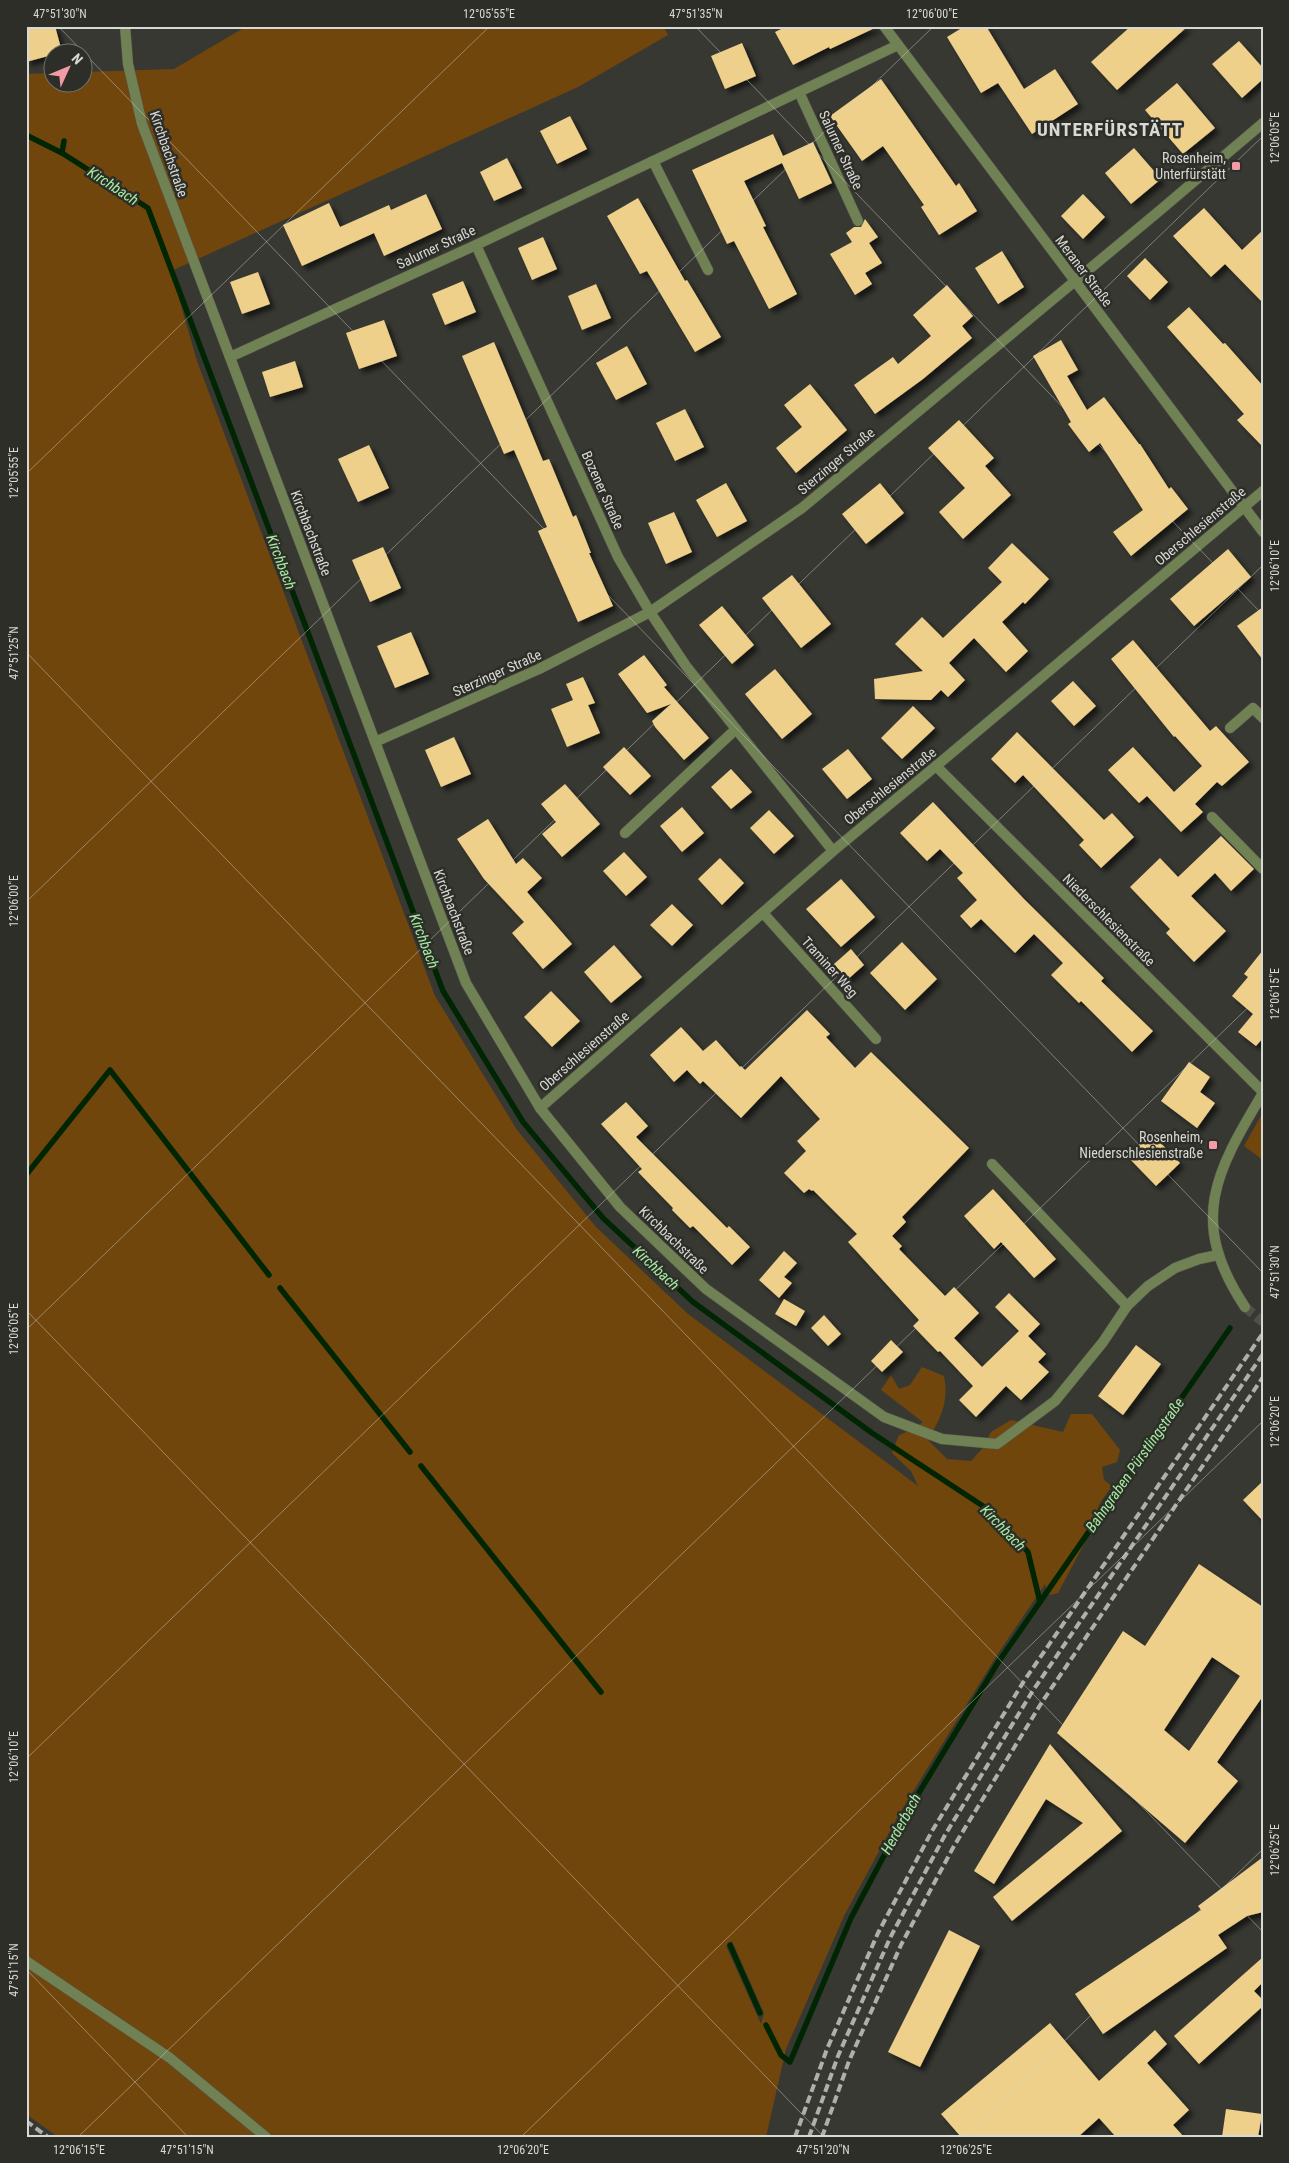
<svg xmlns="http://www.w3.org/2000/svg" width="1289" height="2163" font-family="'Roboto Condensed',sans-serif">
	<defs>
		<filter id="shadow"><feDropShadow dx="4.5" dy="4.5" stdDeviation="2.5" flood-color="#0009"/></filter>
	</defs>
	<rect width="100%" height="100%" fill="#383833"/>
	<g fill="#71460d" fill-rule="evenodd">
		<path d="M247 26H663L668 35 578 87 171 271 197 361 435 996 517 1130 596 1227 688 1314 918 1486 911 1471 892 1453 899 1435 912 1430 923 1422 881 1390 891 1375 899 1389 910 1385 922 1367 944 1376C949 1403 941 1417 928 1440L947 1459 971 1461 982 1449 991 1432 1011 1420 1063 1432 1071 1414H1092L1120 1450 1117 1462 1102 1467 1104 1480 1112 1486 1100 1503 1084 1544 1058 1593 1049 1595 1045 1584 997 1655 898 1816 844 1916 786 2049 766 2137H58L26 2114V74L52 73V82H82L83 72 174 69ZM732 1941 764 2013 761 2024 726 1946Z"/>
		<polygon points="1263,1112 1263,1160 1244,1146"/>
	</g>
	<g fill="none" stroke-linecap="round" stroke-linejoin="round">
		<g stroke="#002502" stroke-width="5.5">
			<polyline points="26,135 62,153 148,208 443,991 523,1122 603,1218 693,1302 872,1433 989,1510 1028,1552 1040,1602"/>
			<polyline points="62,153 64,141"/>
			<polyline points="26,1175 110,1070 269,1275"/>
			<polyline points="280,1288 410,1452"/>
			<polyline points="421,1466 601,1692"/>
			<polyline points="730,1945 760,2013"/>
			<polyline points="766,2025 781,2055 790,2062 851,1918 906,1814 997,1664 1230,1328"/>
		</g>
	</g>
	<g fill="#eed08a" fill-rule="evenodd" filter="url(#shadow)">
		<polygon points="26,26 55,26 62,52 52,52 52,55 26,62"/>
		<polygon points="787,26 877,26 877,27 830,49 829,47 793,65 775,32"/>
		<polygon points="965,26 986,26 1024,89 1055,69 1078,104 1032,134 998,83 981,93 947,37"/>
		<polygon points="1131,26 1188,26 1117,90 1091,62"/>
		<polygon points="1239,41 1263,68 1263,79 1242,98 1212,64"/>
		<polygon points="742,43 756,76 725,89 711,56"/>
		<polygon points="881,79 956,186 959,183 977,211 939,235 921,207 924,205 883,146 862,161 830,116"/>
		<polygon points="1177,83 1215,128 1183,154 1145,110"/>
		<polygon points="570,116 587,149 557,164 540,131"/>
		<polygon points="773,134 783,156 813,142 832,183 799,199 782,163 744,181 766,226 763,227 797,294 769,309 734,241 727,244 692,170"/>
		<polygon points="1134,148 1161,179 1131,204 1105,173"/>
		<polygon points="507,158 522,188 494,201 480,172"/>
		<polygon points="426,194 442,229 384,256 374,233 302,266 283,225 329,203 340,227 389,205 391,210"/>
		<polygon points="1083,194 1105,217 1083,239 1061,216"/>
		<polygon points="638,198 685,281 687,280 721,337 695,352 647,271 640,274 607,216"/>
		<polygon points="1204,208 1242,250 1263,230 1263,303 1225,264 1211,277 1173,236"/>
		<polygon points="865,219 878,237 869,243 882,263 865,273 872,284 855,295 830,254 852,242 846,233 854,227 861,227"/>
		<polygon points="543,237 557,269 532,280 518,248"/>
		<polygon points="1002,251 1024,287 998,304 975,268"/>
		<polygon points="1145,258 1168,282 1150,300 1127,276"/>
		<polygon points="258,272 270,304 242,314 230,282"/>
		<polygon points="463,281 476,312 445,325 432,294"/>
		<polygon points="596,284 611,318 582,330 568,296"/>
		<polygon points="947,285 973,316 962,326 972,338 923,379 875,414 854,385 893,357 898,364 931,336 913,315"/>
		<polygon points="1189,307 1223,344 1225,343 1263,386 1263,447 1237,420 1244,414 1167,327"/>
		<polygon points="384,320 397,356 359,369 346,333"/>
		<polygon points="1061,340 1078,370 1067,376 1087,410 1104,397 1139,444 1140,444 1169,489 1171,487 1188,509 1131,556 1113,532 1143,510 1100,443 1089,452 1068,424 1071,422 1033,356"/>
		<polygon points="494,342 543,461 549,459 573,517 576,515 591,553 589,553 613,606 578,622 538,531 547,527 514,450 504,454 462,356"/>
		<polygon points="627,346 647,384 616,400 596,363"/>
		<polygon points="295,361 303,387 270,397 262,372"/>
		<polygon points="810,384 847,430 796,473 776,448 802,427 784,405"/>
		<polygon points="685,409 704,447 675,461 656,423"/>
		<polygon points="959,420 994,458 985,466 1011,495 963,539 939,512 965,488 928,448"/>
		<polygon points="369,445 389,488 358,502 338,459"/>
		<polygon points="726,483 747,521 717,537 696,500"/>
		<polygon points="880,483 904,513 866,544 842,514"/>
		<polygon points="674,512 692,552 666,564 648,523"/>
		<polygon points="1012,543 1049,579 1025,604 1023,602 1002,622 1028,651 1006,672 974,638 949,663 965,680 948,697 941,690 931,700 875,699 874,679 923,671 895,644 922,617 943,638 1002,582 988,568"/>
		<polygon points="383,547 401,588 370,602 352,560"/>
		<polygon points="1228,549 1251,577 1194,626 1170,599"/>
		<polygon points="792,575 831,624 801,648 762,598"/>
		<polygon points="722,606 754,645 732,664 699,625"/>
		<polygon points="1263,607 1263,660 1237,626"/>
		<polygon points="411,632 429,674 395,688 377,646"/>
		<polygon points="1133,640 1210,731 1216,726 1249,762 1222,786 1217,782 1195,804 1203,812 1181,832 1147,796 1139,803 1108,770 1133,747 1174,792 1202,766 1175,736 1174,737 1111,659"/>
		<polygon points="644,655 667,685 664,687 709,738 684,760 655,727 652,721 671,704 647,713 618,674"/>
		<polygon points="775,669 812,714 782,739 745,694"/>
		<polygon points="583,677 595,703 588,705 600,733 567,747 551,709 573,700 566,684"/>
		<polygon points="1073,681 1096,706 1074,726 1051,701"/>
		<polygon points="913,706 935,728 902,759 881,738"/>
		<polygon points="1017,732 1104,820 1112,813 1134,837 1101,868 1079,845 1084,840 1023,775 1015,783 991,759"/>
		<polygon points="454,737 471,774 441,787 425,750"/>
		<polygon points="624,747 651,776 630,795 603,767"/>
		<polygon points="848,749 872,779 847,799 822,769"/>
		<polygon points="731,769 752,792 731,809 711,787"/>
		<polygon points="565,784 600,824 562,857 542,834 556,822 541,804"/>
		<polygon points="933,802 1024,899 1104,978 1101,981 1153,1031 1132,1052 1081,1001 1079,1003 1051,975 1063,963 1034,934 1015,953 981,919 971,928 960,916 977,900 957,878 963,873 940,849 927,861 900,833"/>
		<polygon points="682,807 704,833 682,852 660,826"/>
		<polygon points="769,810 794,836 774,854 750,828"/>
		<polygon points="488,819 516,864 523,858 542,878 527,892 572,944 543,969 512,933 524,922 484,879 457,839"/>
		<polygon points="1221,836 1254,869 1231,891 1215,873 1191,896 1226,931 1194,962 1166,933 1170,929 1130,887 1160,858 1178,877"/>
		<polygon points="624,852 647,877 626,896 603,871"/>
		<polygon points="720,858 744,883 722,905 698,879"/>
		<polygon points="841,879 875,917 841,947 806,909"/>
		<polygon points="672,904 693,925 672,946 650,925"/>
		<polygon points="902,942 937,979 905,1010 870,973"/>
		<polygon points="614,945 642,977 611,1003 584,972"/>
		<polygon points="851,949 864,965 847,980 834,964"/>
		<polygon points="1263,950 1263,1038 1256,1046 1238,1032 1253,1014 1232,996 1248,977 1244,974"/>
		<polygon points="551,991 580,1021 552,1047 524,1017"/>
		<polygon points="807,1010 830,1034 826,1037 855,1068 871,1052 969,1148 902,1217 906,1222 892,1236 902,1246 899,1249 945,1296 954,1287 979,1313 954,1338 982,1367 1019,1331 995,1307 1009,1293 1040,1324 1028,1336 1046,1354 1038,1362 1049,1372 1021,1400 1006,1386 976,1417 959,1400 973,1386 940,1351 938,1352 913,1326 919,1320 848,1242 857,1234 813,1190 812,1191 809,1189 804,1193 784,1173 806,1151 797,1141 820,1119 781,1076 741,1118 703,1081 700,1084 687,1070 674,1082 650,1055 681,1027 703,1051 716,1040 740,1067 741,1066 745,1070"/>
		<polygon points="1189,1062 1210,1077 1200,1092 1215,1103 1197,1128 1161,1101"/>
		<polygon points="626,1102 648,1126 636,1137 727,1228 729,1226 750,1247 732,1265 693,1226 690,1228 672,1210 673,1208 638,1172 642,1169 601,1124"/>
		<polygon points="1151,1133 1180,1163 1156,1186 1127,1156"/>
		<polygon points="993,1189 1056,1259 1034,1278 1001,1242 994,1249 964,1216"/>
		<polygon points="784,1251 797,1263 784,1277 792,1283 779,1298 759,1280"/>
		<polygon points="784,1299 805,1311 796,1326 775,1314"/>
		<polygon points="824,1315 841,1334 828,1346 811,1328"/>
		<polygon points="891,1340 903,1352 882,1372 871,1361"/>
		<polygon points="1136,1345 1161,1364 1123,1415 1098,1396"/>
		<polygon points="1263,1481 1263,1521 1243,1500"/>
		<path d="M1199 1564 1263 1607V1696L1217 1762 1238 1781 1185 1843 1057 1733 1123 1631 1145 1646ZM1212 1657 1240 1676 1189 1751 1164 1730Z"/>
		<polygon points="1050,1744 1122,1831 1012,1921 993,1897 1083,1823 1046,1799 994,1884 974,1871"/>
		<polygon points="1263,1857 1263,1912 1247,1916 1218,1935 1227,1948 1103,2034 1075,1994 1201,1910 1198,1906"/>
		<polygon points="949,1930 980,1946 920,2067 888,2052"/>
		<polygon points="1263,1957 1263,1982 1254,1991 1263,2000 1263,2006 1199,2064 1174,2036"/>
		<polygon points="1050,2023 1099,2081 1155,2030 1167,2044 1147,2063 1189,2110 1173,2125 1184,2137 1116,2137 1099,2118 1078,2137 961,2137 941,2114"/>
		<polygon points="1226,2109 1262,2114 1258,2137 1222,2137"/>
	</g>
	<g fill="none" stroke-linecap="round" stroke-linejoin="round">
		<polyline stroke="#50504b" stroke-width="10" stroke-dasharray="10 5" stroke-linecap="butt" points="1245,1307 1263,1322"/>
		<defs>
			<g id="lane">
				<polyline points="799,92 858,221"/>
				<polyline points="653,161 708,270"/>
				<polyline points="1230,728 1253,708 1263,718"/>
				<polyline points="1212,817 1263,869"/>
				<polyline points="625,833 736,729"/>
				<polyline points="992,1164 1127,1306"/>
				<polyline points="26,1961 170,2058 266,2137"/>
			</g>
			<g id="street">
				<polyline points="125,26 128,64 142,124 466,983 540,1108 620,1207 706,1289 884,1417 942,1439 997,1444 1055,1401 1103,1342 1127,1306 1148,1286 1175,1268 1199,1259 1218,1255"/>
				<polyline points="884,26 1263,532"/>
				<polyline points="476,245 618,557 650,612 686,666 833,851"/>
				<polyline points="230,357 476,245 898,45"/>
				<polyline points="375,742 539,669 650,612 802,508 1158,212 1263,123"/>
				<polyline points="936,766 1263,1092"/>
				<polyline points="763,913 876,1039"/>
				<polyline points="540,1108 833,851 936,766 1263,491"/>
				<path d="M1245 1307C1188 1221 1215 1173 1263 1093"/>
			</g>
		</defs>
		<use href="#lane" stroke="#555550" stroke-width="11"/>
		<use href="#street" stroke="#555550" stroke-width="11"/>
		<use href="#lane" stroke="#708153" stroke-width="10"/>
		<use href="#street" stroke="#708153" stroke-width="10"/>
		<g stroke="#afafac" stroke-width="4" stroke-dasharray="8 4" stroke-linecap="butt">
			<polyline points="26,2121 48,2137"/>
			<polyline points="795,2137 827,2049 878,1933 932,1831 1024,1681 1263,1333"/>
			<polyline points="809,2137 838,2056 890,1938 945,1835 1032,1692 1263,1354"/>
			<polyline points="822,2137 849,2061 901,1945 954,1846 1042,1702 1263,1377"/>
		</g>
	</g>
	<path fill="none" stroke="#d8d8d5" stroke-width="1" stroke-opacity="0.45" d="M58 26 1263 1273M695 26 1263 615M26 46 47 26M26 474 490 26M26 652 1263 1932M26 902 934 26M26 1310 824 2137M26 1330 1263 136M26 1759 1263 565M26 1969 188 2137M78 2137 1263 993M521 2137 1263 1421M965 2137 1263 1849"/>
	<g fill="#f39aa7" stroke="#2e2e29" stroke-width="2">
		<rect x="1231" y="161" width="10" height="10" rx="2.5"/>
		<rect x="1208" y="1140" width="10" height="10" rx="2.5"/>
	</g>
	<g text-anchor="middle" stroke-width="5" stroke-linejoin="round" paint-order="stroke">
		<g font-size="14" fill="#d8d8d5" stroke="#2e2e29">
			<text transform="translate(841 150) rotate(65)" y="5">Salurner Straße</text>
			<text transform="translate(169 154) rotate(71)" y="5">Kirchbachstraße</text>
			<text transform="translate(436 247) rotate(-25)" y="5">Salurner Straße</text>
			<text transform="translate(1084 271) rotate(53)" y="5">Meraner Straße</text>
			<text transform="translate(836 461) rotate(-40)" y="5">Sterzinger Straße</text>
			<text transform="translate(603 490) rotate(66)" y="5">Bozener Straße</text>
			<text transform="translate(1200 526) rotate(-40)" y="5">Oberschlesienstraße</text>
			<text transform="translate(311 533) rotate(69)" y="5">Kirchbachstraße</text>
			<text transform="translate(497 673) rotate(-24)" y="5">Sterzinger Straße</text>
			<text transform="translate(890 786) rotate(-39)" y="5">Oberschlesienstraße</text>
			<text transform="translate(454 912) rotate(69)" y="5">Kirchbachstraße</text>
			<text transform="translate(1109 920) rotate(45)" y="5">Niederschlesienstraße</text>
			<text transform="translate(830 967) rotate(48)" y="5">Traminer Weg</text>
			<text transform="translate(584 1051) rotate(-41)" y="5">Oberschlesienstraße</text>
			<text transform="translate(674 1240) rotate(44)" y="5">Kirchbachstraße</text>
		</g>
		<g font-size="14" fill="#d8d8d5" stroke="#2e2e29" text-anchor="end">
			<text x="1226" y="163">Rosenheim,<tspan x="1226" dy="16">Unterfürstätt</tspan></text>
			<text x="1203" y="1142">Rosenheim,<tspan x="1203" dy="16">Niederschlesienstraße</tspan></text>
		</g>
		<g font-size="15" font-style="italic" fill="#a3eca1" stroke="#2e2e29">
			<text transform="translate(113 186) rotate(33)" y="5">Kirchbach</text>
			<text transform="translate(281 562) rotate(69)" y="5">Kirchbach</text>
			<text transform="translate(424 941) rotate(69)" y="5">Kirchbach</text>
			<text transform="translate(656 1268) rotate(43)" y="5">Kirchbach</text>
			<text transform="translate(1135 1465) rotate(-55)" y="5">Bahngraben Pürstlingstraße</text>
			<text transform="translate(1003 1528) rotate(46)" y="5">Kirchbach</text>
			<text transform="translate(901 1824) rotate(-61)" y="5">Herderbach</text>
		</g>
		<g font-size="19" font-weight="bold" letter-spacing="1" fill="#d8d8d5" stroke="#2e2e29">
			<text x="1110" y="136">UNTERFÜRSTÄTT</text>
		</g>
	</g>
	<rect width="1289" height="2163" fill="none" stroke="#2e2e29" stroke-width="55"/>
	<g transform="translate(68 68) rotate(46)"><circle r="24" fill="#2e2e29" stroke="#72726e"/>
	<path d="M0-4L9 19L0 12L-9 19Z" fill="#f39aa7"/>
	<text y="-8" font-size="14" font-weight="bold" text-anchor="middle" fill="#d8d8d5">N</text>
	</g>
	<rect x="28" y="28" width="1234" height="2108" fill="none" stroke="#d8d8d5" stroke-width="2"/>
	<g font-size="12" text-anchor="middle" fill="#d8d8d5">
		<text x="60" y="18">47°51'30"N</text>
		<text x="489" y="18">12°05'55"E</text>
		<text x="696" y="18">47°51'35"N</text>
		<text x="932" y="18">12°06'00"E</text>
		<text transform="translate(1275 138) rotate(-90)" y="4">12°06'05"E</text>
		<text transform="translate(14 473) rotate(-90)" y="4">12°05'55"E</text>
		<text transform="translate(1275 566) rotate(-90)" y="4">12°06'10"E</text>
		<text transform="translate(14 653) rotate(-90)" y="4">47°51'25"N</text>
		<text transform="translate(14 901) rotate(-90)" y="4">12°06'00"E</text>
		<text transform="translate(1275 994) rotate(-90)" y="4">12°06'15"E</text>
		<text transform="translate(1275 1272) rotate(-90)" y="4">47°51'30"N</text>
		<text transform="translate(14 1329) rotate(-90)" y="4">12°06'05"E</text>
		<text transform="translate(1275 1422) rotate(-90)" y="4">12°06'20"E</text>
		<text transform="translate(14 1757) rotate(-90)" y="4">12°06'10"E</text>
		<text transform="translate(1275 1850) rotate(-90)" y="4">12°06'25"E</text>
		<text transform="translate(14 1970) rotate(-90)" y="4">47°51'15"N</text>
		<text x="79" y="2154">12°06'15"E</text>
		<text x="187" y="2154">47°51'15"N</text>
		<text x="523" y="2154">12°06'20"E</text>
		<text x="823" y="2154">47°51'20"N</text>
		<text x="966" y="2154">12°06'25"E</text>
	</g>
</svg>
